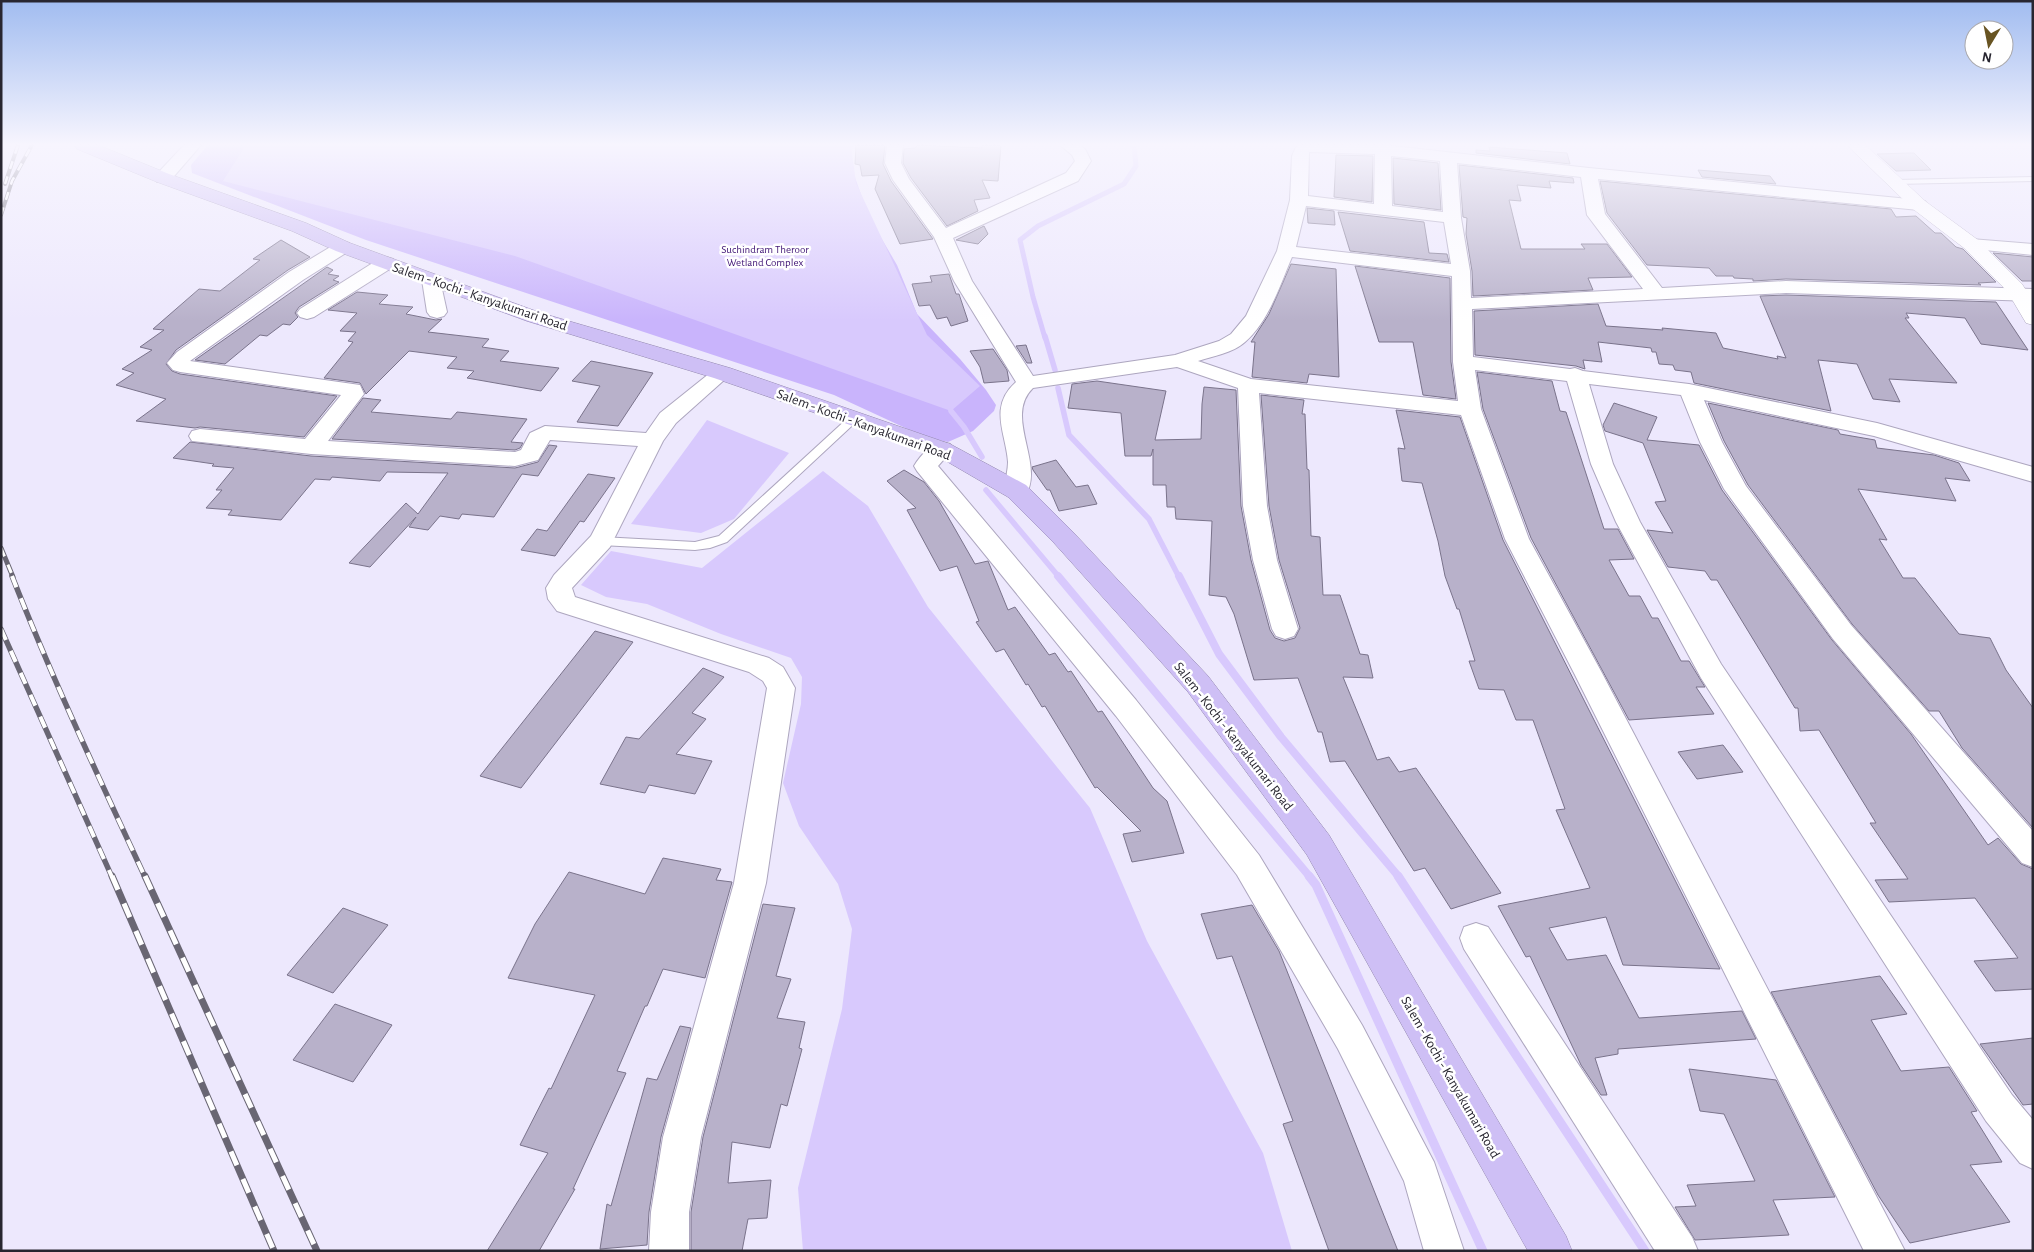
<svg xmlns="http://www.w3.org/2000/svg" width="2034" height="1252" font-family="'Alegreya Sans',sans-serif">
	<rect width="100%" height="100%" fill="#ede8fd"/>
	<polygon fill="#c9b4fc" points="208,145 845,145 845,149 869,217 897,265 917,314 960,359 986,390 996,405 994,411 973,431 948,442 927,438 834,395 366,240 192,173 191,165"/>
	<g fill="#d8c9fd">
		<polygon points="246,145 851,145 856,183 927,335 980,386 951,411 515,256 223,181"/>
		<polygon points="707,420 789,453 734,519 701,533 631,524"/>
		<polygon points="823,471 868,506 928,607 1090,808 1147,941 1263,1153 1292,1251 803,1251 798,1188 842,1009 852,929 838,884 799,826 783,783 801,704 802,677 791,658 721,634 647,604 606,597 581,585 611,551 702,568"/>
	</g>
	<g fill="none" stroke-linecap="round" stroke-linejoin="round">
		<polyline stroke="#d8c9fd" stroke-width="5" points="1045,338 1033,297 1020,240 1038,226 1124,184 1136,166 1134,145"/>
		<g stroke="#d8c9fd" stroke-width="5.5">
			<polyline points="1045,336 1055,370"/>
			<polyline points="1058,388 1069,435 1149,519 1179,577"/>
			<polyline points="951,411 964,427 982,457"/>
			<polyline points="986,490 1059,577"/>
		</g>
		<g stroke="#d8c9fd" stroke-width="8">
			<polyline points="1058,576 1310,877"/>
			<polyline points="1179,576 1219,654 1281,737 1399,877"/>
		</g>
		<g stroke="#d8c9fd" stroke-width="9">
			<polyline points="1309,876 1316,885 1483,1251"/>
			<polyline points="1398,876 1645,1251"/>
		</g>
	</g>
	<g fill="#b8b1ca" stroke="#7a738b">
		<polygon points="856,145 885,145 883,164 891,181 933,239 900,244 875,189 879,175 862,176 860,165 855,164"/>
		<polygon points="917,145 982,148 982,145 1001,145 998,181 982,180 990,198 974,200 978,211 947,226 911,178 903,163 904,149 915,148"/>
		<polygon points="1489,147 1567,153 1570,164 1476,153 1476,150 1490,151"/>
		<polygon points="1908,153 1914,153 1931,170 1896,171 1877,154"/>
		<polygon points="1336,155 1373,156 1372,202 1334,197"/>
		<polygon points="1393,158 1438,163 1441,210 1394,204"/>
		<polygon points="1459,165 1573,178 1574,183 1549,181 1551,188 1517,185 1521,201 1509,200 1521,249 1585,249 1581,244 1607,244 1632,277 1588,278 1593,290 1473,296 1472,271 1466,234 1467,218 1463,217"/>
		<polygon points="1698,170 1770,176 1776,184 1702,177"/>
		<polygon points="1600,181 1891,209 1896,217 1916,216 1935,233 1941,233 1956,247 1963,249 1996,282 1978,283 1981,285 1786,279 1753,281 1753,279 1734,278 1733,276 1716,276 1709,268 1647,265 1607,213"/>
		<polygon points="1307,208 1334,211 1335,225 1308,223"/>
		<polygon points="1338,212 1424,222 1429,253 1447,254 1449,262 1350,251"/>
		<polygon points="984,226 988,234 978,244 956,240"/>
		<polygon points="281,240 310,257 288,270 176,350 166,364 172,371 180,374 337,396 304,437 200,427 195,428 136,421 166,399 116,385 134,373 122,369 152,350 140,347 164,330 153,329 199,289 220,291 260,260 253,259"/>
		<polygon points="1993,253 2033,257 2033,281 2022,281"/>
		<polygon points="1291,264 1336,269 1339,377 1309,374 1307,383 1252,377 1255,342 1251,342 1269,314"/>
		<polygon points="1355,266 1450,278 1451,362 1456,399 1423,395 1413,342 1379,342"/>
		<polygon points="327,267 333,270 328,274 339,276 333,280 339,282 299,307 295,313 298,317 290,325 283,324 267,336 260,335 225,364 195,360"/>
		<polygon points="949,274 956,294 959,294 968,321 951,326 947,317 937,319 930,305 919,306 912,284 932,282 930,276"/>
		<polygon points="357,292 388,295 379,304 413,307 406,314 436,320 442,319 428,332 489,339 482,347 509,351 500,361 559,368 541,391 467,378 474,371 447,368 457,357 409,351 366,394 360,383 324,378 353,342 348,341 356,332 340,331 357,313 328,310"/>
		<polygon points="1786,295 1996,302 2028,350 1981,344 1965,318 1906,313 1909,318 1905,318 1957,383 1889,379 1900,402 1873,399 1857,364 1818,360 1831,411 1694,383 1691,372 1675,370 1673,365 1659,364 1656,352 1652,352 1651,348 1598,342 1602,362 1583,360 1585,369 1576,366 1475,355 1474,311 1598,304 1606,326 1663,330 1662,328 1716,333 1723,348 1778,359 1777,356 1786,358 1760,296"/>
		<polygon points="1026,345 1032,363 1027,363 1016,346"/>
		<polygon points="993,349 1007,370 1009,381 984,383 980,367 970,351"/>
		<polygon points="591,361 653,373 618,426 577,422 600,386 572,381"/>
		<polygon points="1477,372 1552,381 1560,411 1566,412 1604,529 1618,529 1634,559 1609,560 1629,596 1640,596 1652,618 1658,618 1681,661 1689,661 1705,687 1696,687 1714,714 1629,720 1531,538 1483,409"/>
		<polygon points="1097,381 1166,391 1155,440 1201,439 1202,404 1204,387 1236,390 1241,506 1251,560 1270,630 1275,638 1284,641 1295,638 1300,628 1279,560 1269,506 1261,395 1304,400 1302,414 1305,414 1307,469 1309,470 1311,536 1320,537 1323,595 1340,595 1360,654 1368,655 1373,678 1343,677 1377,760 1389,757 1399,772 1416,768 1501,893 1451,909 1425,868 1414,871 1345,761 1330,762 1322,732 1318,732 1298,678 1254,680 1234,614 1226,597 1209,595 1212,521 1176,519 1175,507 1167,507 1166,485 1153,485 1153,449 1151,456 1125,456 1121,413 1068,408 1072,384"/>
		<polygon points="363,398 381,400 371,412 451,419 457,412 527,419 511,442 523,443 520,448 515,450 332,439"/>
		<polygon points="1614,403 1657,417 1647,440 1699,445 1722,490 1832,640 1911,734 1988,845 1998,838 2021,864 2033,869 2033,989 1995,991 1974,961 2018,958 1975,898 1889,902 1875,880 1908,879 1870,823 1876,823 1819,730 1800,731 1798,708 1795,708 1717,580 1711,580 1705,571 1668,567 1647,530 1673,533 1655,502 1666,501 1643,443 1605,431 1603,425"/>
		<polygon points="1708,403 1838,430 1840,434 1875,440 1877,448 1934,455 1959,463 1970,481 1945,478 1956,501 1858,489 1887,540 1879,539 1903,578 1915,578 1959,634 1990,638 2006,670 2033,708 2033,828 1962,748 1939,711 1929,711 1852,624 1748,485 1724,441"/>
		<polygon points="1396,410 1460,417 1503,540 1720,969 1623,965 1606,917 1549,928 1567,960 1606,955 1639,1018 1742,1011 1756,1039 1618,1049 1618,1054 1595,1058 1607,1095 1601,1095 1581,1065 1530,956 1526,957 1498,906 1590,888 1556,810 1565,809 1533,720 1516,720 1504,690 1479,689 1469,661 1475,661 1459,609 1457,609 1445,576 1438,541 1422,483 1402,481 1398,448 1405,449"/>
		<polygon points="190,442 311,456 515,468 538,462 549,445 557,446 538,476 522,474 494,517 462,514 459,519 440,516 428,530 409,527 416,517 370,567 349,563 406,503 418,514 448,473 387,472 380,481 332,477 330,480 315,479 281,520 228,515 232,510 206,508 222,490 216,490 234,468 212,466 214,464 173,458"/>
		<polygon points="1056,460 1076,487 1088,485 1097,504 1059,511 1050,490 1047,490 1033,470 1032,467"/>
		<polygon points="904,470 924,482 939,501 975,564 988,561 1008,610 1015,607 1049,655 1055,653 1068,672 1071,671 1098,712 1102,711 1153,788 1167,801 1184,853 1132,862 1123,834 1141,831 1097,787 1095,788 1045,706 1042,707 1028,684 1026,685 1004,649 996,652 976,622 979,621 957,566 940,571 907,510 916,508 887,481"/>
		<polygon points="588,474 615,478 584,522 580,521 555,556 521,550 537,529 547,531"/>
		<polygon points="595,631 633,642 521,788 480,776"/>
		<polygon points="703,668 724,677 692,713 706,719 676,754 712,761 695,794 649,785 645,793 600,784 626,737 639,739"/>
		<polygon points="1723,745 1743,772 1697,779 1678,752"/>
		<polygon points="663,858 721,869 716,880 732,882 705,978 663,969 647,1006 645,1006 617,1071 626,1073 573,1189 575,1189 539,1251 487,1251 548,1153 520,1145 549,1088 551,1089 595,995 508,978 535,924 569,872 645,894"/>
		<polygon points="763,904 795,908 776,976 791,979 777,1018 805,1022 799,1048 802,1049 787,1106 781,1104 770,1148 732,1142 728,1183 771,1180 767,1218 748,1219 742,1251 691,1251 691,1212 703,1137"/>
		<polygon points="1252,905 1279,951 1398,1251 1329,1251 1283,1124 1293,1121 1232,956 1217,959 1201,914"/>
		<polygon points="343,908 388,925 333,993 287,975"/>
		<polygon points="1880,976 1907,1014 1871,1020 1901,1071 1949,1067 1977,1111 1971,1112 2002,1162 1970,1165 2010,1222 1910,1243 1878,1195 1771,992"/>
		<polygon points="335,1004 392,1025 353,1082 293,1060"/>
		<polygon points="680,1026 691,1028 661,1137 649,1212 647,1245 600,1249 607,1204 611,1206 647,1078 657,1080"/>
		<polygon points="2033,1038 2033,1104 2023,1105 1980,1044"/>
		<polygon points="1689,1069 1776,1080 1835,1197 1773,1200 1789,1235 1695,1240 1675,1207 1696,1206 1687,1185 1755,1181 1724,1114 1700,1111"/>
	</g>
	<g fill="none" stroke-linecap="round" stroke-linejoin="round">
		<defs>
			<g id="lane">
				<polygon points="2033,177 2033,181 1896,184 1892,182 1896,180"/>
				<polygon points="853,416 858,419 857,421 727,542 710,548 695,550 601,545 595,541 601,537 695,542 719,536 849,417"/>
			</g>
			<g id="street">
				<polygon points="184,145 201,145 169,182 157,182 155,178 157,174"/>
				<path d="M887 145H903L901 163 909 179 946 228 1066 173 1075 161 1072 155 1060 145H1079L1085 149 1091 161 1078 181 953 238 972 281 1033 376 1175 355 1219 341 1231 334 1246 316 1277 251 1290 200 1292 156 1297 145H1384L1589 168 1919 200 1925 201 1928 205 1925 209 1919 210 1598 179 1605 214 1662 288 1786 281 2033 289V301L1786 293 1472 309 1473 357 1570 369 1575 368 1583 371 1689 384 1877 423 2033 467V482L1874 436 1704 400 1722 442 1746 486 1851 625 2033 831V867L2022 863 1833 639 1724 489 1700 442 1681 395 1589 384 1613 464 1640 522 1721 664 2012 1095 2033 1120V1169L2020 1163 1986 1121 1701 678 1616 522 1591 464 1567 381 1475 370 1481 409 1529 539 1602 673 1905 1251H1864L1574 673 1505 539 1461 415 1259 393 1267 506 1277 560 1298 629 1294 636 1285 639 1276 636 1272 629 1253 560 1243 506 1238 388 1177 367 1033 388C1003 417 1046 464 1025 496L1017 499 1009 496C1002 486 1008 474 1008 462 1006 433 988 407 1016 382L954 281 934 237 893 180 885 163ZM1309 152 1375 154 1374 204 1308 196ZM1391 156 1440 161 1443 212 1392 206ZM1457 163 1581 177 1587 215 1643 289 1471 298 1470 271 1461 218ZM1306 206 1444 222 1451 264 1296 247ZM1292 257 1452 276 1453 362 1458 401 1251 379 1198 361C1213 356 1233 353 1245 342 1269 321 1280 285 1292 257Z"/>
				<polygon points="1971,239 2033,244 2033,255 1965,248 1962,244 1965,240"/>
				<polygon points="343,242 349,243 352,247 349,251 303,280 190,361 360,385 364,394 328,441 515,452 521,450 530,433 545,426 646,433 660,413 715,369 722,367 729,369 732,373 676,423 663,441 610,547 572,588 575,597 769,658 783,667 795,688 766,883 701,1137 689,1212 689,1251 649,1251 651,1212 663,1137 734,883 767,688 763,681 749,672 557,611 548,599 546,588 554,575 591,536 638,446 550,440 538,460 515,466 311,454 192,441 189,436 192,431 200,429 305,439 341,395 180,372 173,370 167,363 177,352 289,272 337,243"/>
				<polygon points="386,257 393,259 395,263 393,267 314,317 307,319 300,317 297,313 300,309 379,259"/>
				<polygon points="431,274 438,276 440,280 447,312 444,316 437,318 430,316 427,312 422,280 424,276"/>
				<path d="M942 442 950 444 953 449 938 466 1136 700 1259 855 1362 1025 1434 1162 1464 1251H1424L1404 1181 1338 1049 1237 875 1116 716 917 471 914 466C920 456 930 445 942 442Z"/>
				<polygon points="1476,923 1488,927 1692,1237 1698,1251 1655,1251 1464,949 1460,938 1464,927"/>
			</g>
			<polygon id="secondary" points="1847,145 1865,145 1925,201 1978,240 2022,284 2033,301 2033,325 2026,323 2007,291 1964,248 1913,209"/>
			<polygon id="highway" points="75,145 98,145 169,174 306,223 350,243 541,313 730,368 950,444 1026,485 1072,531 1208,676 1329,835 1566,1236 1572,1251 1528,1251 1307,855 1188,692 1054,543 1008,497 934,454 714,378 527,321 336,251 292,231 157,182 77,149"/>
		</defs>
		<use href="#lane" stroke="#ada6bf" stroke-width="2"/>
		<use href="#street" stroke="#ada6bf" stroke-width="2"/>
		<use href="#secondary" stroke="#ada6bf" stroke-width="1"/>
		<use href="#highway" stroke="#9489b0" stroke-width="1"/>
		<use href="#lane" fill="#fff" fill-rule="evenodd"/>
		<use href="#street" fill="#fff" fill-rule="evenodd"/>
		<use href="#secondary" fill="#fff" fill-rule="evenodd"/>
		<use href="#highway" fill="#cebff5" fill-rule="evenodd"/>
		<defs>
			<g id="rail-far3">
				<polyline points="5,184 18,145"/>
				<polyline points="1,215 12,181 32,145"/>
			</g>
			<polyline id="rail-far2" points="1,548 13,577"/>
			<g id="rail-far1">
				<path d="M12 576C52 678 99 778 145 877"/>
				<polyline points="1,629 112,877"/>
			</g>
			<g id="rail">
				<polyline points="112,876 274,1251"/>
				<polyline points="145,876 317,1251"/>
			</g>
		</defs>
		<use href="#rail-far3" stroke="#696673" stroke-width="4"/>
		<use href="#rail-far2" stroke="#696673" stroke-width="5"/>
		<use href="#rail-far1" stroke="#696673" stroke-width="5.5"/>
		<use href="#rail" stroke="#696673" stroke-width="7"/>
		<use href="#rail-far3" stroke="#fff" stroke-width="2.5" stroke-dasharray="8" stroke-linecap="butt"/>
		<use href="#rail-far2" stroke="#fff" stroke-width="3" stroke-dasharray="9" stroke-linecap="butt"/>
		<use href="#rail-far1" stroke="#fff" stroke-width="4" stroke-dasharray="12" stroke-linecap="butt"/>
		<use href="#rail" stroke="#fff" stroke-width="5" stroke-dasharray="15" stroke-linecap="butt"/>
	</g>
	<linearGradient id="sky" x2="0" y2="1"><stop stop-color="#a1bcf0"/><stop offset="0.45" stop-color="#f7f5fe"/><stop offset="1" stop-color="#f7f5fe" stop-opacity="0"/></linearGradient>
	<rect width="2034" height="321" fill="url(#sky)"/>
	<g text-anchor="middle" stroke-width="5" stroke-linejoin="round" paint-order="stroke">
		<g font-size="11" fill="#3f1474" stroke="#fff">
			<text x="765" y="253">Suchindram Theroor<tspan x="765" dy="13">Wetland Complex</tspan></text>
		</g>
		<g font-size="14" fill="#282630" stroke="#fff">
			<text transform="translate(480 296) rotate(19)" y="5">Salem - Kochi - Kanyakumari Road</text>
			<text transform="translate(864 424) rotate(20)" y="5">Salem - Kochi - Kanyakumari Road</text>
			<text transform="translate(1234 736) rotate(52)" y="5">Salem - Kochi - Kanyakumari Road</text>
			<text transform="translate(1451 1077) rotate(60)" y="5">Salem - Kochi - Kanyakumari Road</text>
		</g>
	</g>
	<rect width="2034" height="1252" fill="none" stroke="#282630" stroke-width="5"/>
	<g transform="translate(1989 45) rotate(190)"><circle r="24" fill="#ffffff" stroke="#a9a8ac"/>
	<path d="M0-4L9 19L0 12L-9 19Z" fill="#685422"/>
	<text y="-8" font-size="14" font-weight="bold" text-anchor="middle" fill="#282630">N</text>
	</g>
</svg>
